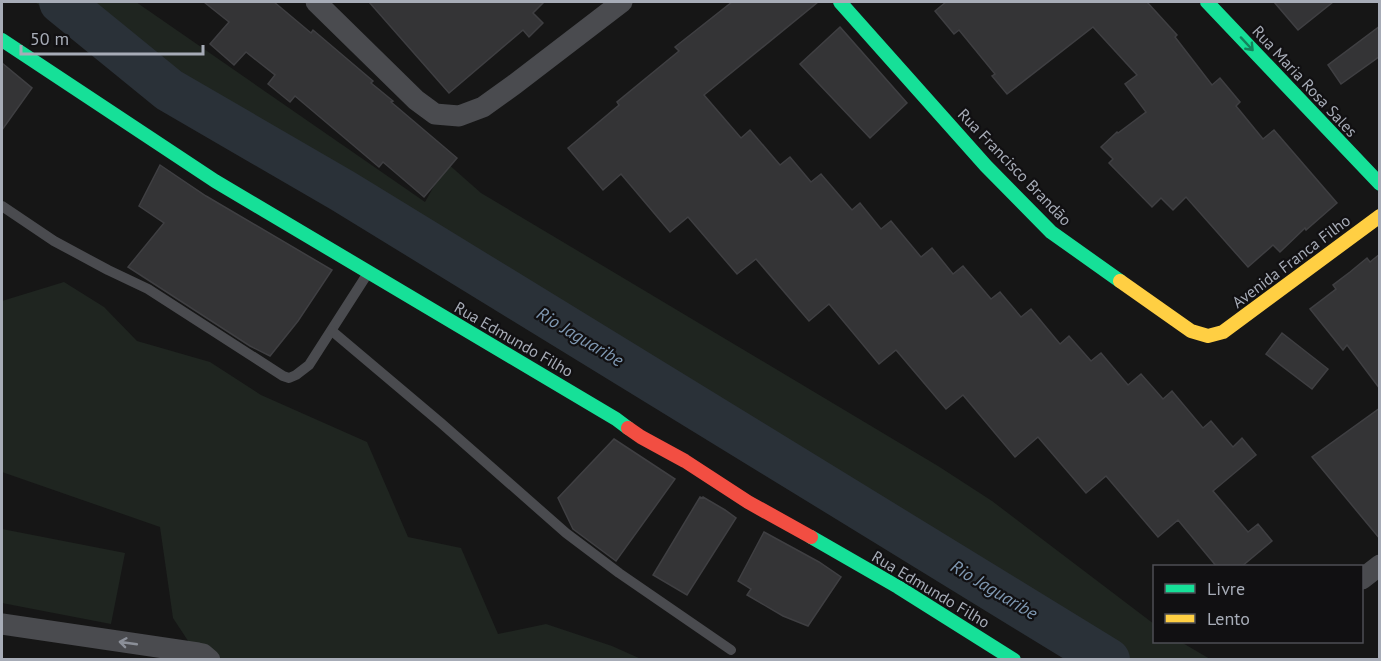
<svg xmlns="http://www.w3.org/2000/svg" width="1381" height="661" font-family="'PT Sans',sans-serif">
	<rect width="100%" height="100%" fill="#161616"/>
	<g fill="#1f2520">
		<polygon points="35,2 136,2 425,202 447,163 481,193 938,466 992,501 1154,624 1154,642 1181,642 1210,659 1083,659 917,552 120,67"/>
		<polygon points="64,282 104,307 137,341 210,362 261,395 367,442 408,537 461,548 498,634 546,624 612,646 641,659 200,659 173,618 160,527 2,472 2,301"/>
		<polygon points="2,529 125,553 111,624 2,603"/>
	</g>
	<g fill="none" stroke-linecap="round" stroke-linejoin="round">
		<polyline stroke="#2a3138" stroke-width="44" points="61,2 169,90 343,191 1108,660"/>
	</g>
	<g fill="#343436" stroke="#3f3f42" stroke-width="1.5">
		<polygon points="204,2 274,2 311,33 313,30 373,81 371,83 393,101 391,102 457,158 424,197 383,162 379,167 295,96 290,102 268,84 275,75 246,52 234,65 210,44 229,22"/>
		<polygon points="369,2 544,2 533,13 543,23 529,37 523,30 449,93"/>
		<polygon points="732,2 818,2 704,95 741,138 750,130 780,165 790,157 811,182 821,174 852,210 860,203 881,229 891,221 921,257 932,248 953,274 963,266 991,299 1000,292 1021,317 1031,309 1060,344 1069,336 1091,361 1101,353 1128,385 1141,374 1163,399 1172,391 1203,428 1211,421 1233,447 1242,438 1256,455 1213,491 1248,532 1258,524 1272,541 1241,567 1217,567 1178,520 1158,537 1106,476 1086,493 1038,437 1015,457 963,395 946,409 896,350 879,364 829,304 809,321 756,259 737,274 688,217 670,232 621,174 603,190 568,148 619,105 617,102 679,51 675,47"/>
		<polygon points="946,2 1147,2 1177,35 1175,37 1212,85 1220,78 1240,102 1236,106 1263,139 1274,130 1337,203 1306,230 1305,228 1280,252 1273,245 1248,267 1186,197 1173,210 1161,198 1152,207 1109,163 1113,159 1101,147 1117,132 1118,133 1146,112 1125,84 1137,75 1093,27 1007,94 992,76 995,74 959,30 954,34 935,11"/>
		<polygon points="1274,2 1333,2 1298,30"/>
		<polygon points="1380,26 1380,56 1341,84 1328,65"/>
		<polygon points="840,27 907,103 870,138 800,64"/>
		<polygon points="2,63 32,88 2,130"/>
		<polygon points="160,165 206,196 332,270 298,321 270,356 250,346 128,267 164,223 139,206"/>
		<polygon points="1380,254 1380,389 1347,345 1343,350 1310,309 1336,289 1333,285 1350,272 1367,258 1370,262"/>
		<polygon points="1282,333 1328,369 1312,389 1266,354"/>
		<polygon points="1380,408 1380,539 1312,457"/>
		<polygon points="614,439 675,479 616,561 573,529 558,498"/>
		<polygon points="700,497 702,498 703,497 725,510 736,518 687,595 653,575"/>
		<polygon points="764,532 819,562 841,577 808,626 783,616 747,595 751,589 738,581"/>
	</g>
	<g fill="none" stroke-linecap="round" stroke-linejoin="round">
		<g stroke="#4a4b4f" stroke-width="10">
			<polyline points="2,206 54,241 108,270 148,289 283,376 289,378 296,375 309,365 368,273"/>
			<polyline points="332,331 441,423 566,533 619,573 731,650"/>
		</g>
		<g stroke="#4a4b4f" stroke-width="21">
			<polyline points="316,2 416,100 435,114 459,116 483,107 515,84 622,2"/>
			<polyline points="1362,579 1380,565"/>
			<polyline points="2,624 198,653 203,654 210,660"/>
		</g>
		<g stroke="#16e098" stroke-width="14">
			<polyline points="840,2 986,166 1051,232 1120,281"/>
			<polyline points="1207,2 1380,184"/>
			<polyline points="2,40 215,181 616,419 628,428"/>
			<polyline points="811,537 898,587 1014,660"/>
		</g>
		<polyline stroke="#ffcf43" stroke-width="14" points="1120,281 1191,331 1208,336 1223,332 1380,216"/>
		<polyline stroke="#f24e42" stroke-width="14" points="628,428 641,437 685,461 748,502 811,537"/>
	</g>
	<defs><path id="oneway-shaft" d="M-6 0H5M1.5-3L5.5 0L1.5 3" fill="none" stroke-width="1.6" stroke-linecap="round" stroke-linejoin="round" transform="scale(1.5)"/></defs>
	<use stroke="#14825c" href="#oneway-shaft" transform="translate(1247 44) rotate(47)"/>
	<use stroke="#8b8f98" href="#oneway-shaft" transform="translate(128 643) rotate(-172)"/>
	<g text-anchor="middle" stroke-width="4.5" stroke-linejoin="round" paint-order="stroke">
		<g font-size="16" fill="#a7acb7" stroke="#111012">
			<text transform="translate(1305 81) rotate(47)" y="6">Rua Maria Rosa Sales</text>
			<text transform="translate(1015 167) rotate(46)" y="6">Rua Francisco Brandão</text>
			<text transform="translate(1291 261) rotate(-37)" y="6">Avenida Franca Filho</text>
			<text transform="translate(514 339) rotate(30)" y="6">Rua Edmundo Filho</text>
			<text transform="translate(931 589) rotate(31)" y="6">Rua Edmundo Filho</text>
		</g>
		<g font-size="18" font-style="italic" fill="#7f98b2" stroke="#111012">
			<text transform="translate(580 337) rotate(31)" y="6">Rio Jaguaribe</text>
			<text transform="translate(994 590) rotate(31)" y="6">Rio Jaguaribe</text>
		</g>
	</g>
	<rect width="1381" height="661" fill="none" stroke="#a7acb7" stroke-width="6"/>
	<rect x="1153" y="565" width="210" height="78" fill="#111012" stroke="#4d4e54" stroke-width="1.5"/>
	<rect x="1165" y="584" width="30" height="9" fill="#16e098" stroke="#4d4e54" stroke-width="1.5"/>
	<text x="1207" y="595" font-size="18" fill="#a7acb7">Livre</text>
	<rect x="1165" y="614" width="30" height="9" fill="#ffcf43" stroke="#4d4e54" stroke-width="1.5"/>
	<text x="1207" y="625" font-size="18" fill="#a7acb7">Lento</text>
	<path d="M21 45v9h182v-9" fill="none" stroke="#a7acb7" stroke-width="3"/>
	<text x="30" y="45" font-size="18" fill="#a7acb7" stroke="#111012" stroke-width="4.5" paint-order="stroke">50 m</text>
</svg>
